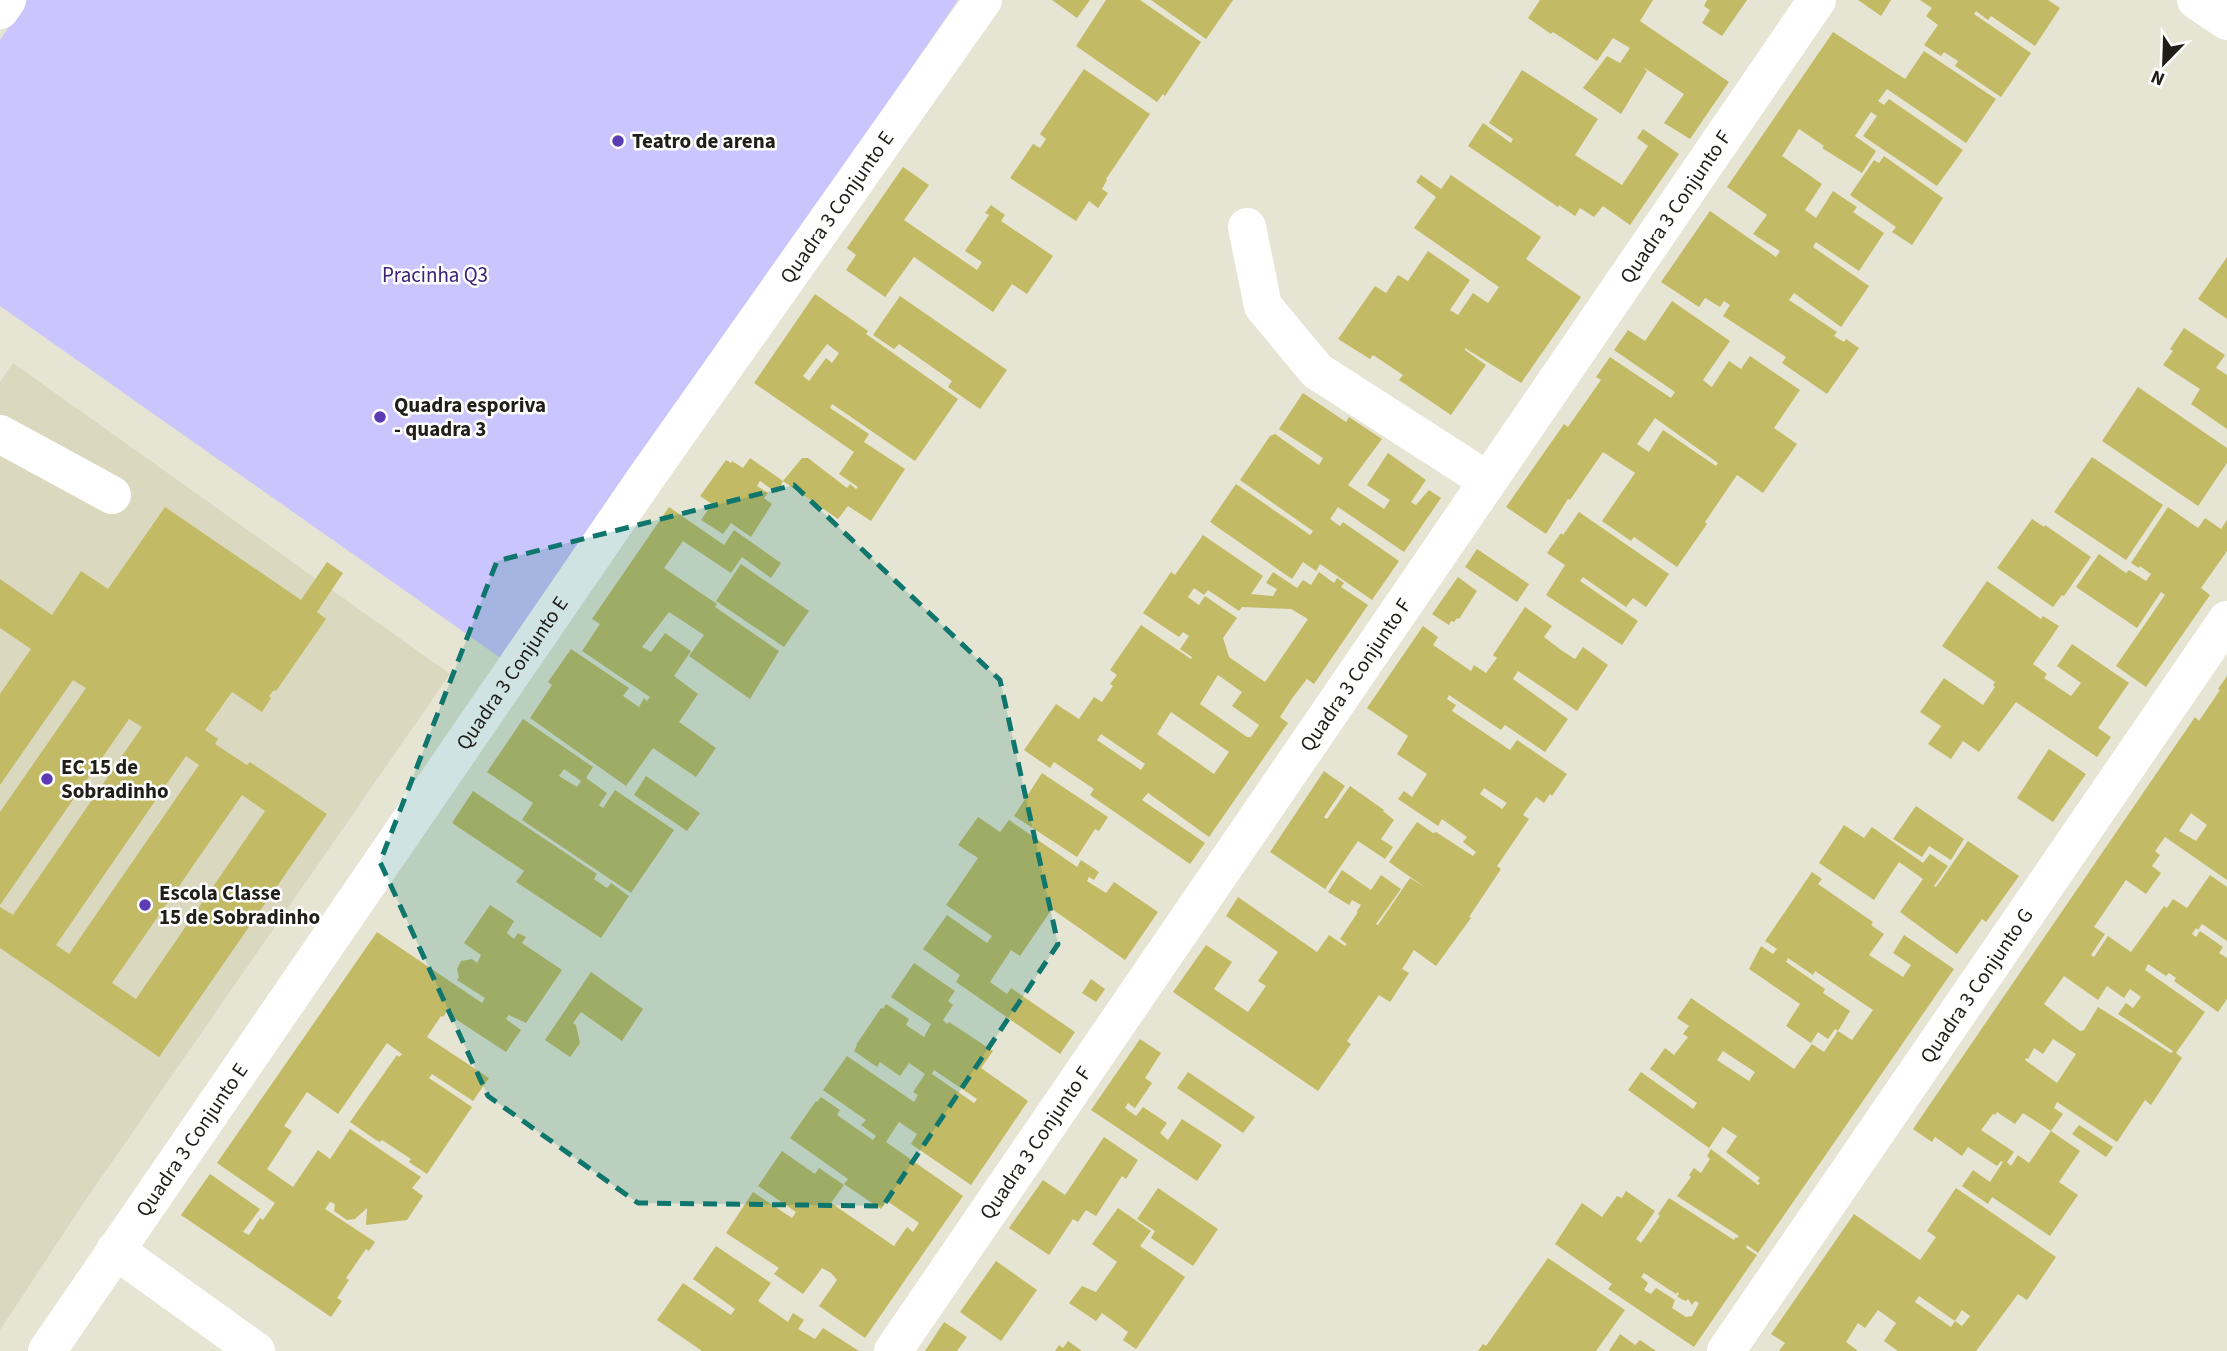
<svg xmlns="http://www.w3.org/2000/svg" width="2227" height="1351" font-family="'Source Sans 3',sans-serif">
	<rect width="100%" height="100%" fill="#e6e5d3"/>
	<polygon fill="#dad8bf" points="13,363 450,674 87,1198 0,1330 0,382"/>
	<polygon fill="#cbc5fe" points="27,0 958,0 505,661 0,306 0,40"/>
	<g fill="#c3ba65" fill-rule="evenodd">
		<polygon points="1052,0 1090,0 1077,18"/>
		<polygon points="1106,0 1140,0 1201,42 1165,96 1163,94 1157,102 1076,46"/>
		<polygon points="1151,0 1233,0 1206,39"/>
		<polygon points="1540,0 1653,0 1640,21 1729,82 1690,139 1664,123 1684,94 1643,67 1647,71 1621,114 1583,88 1607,56 1620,63 1630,48 1613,38 1597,61 1553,32 1551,34 1528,18"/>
		<polygon points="1707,0 1747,0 1722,36 1702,23 1710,10 1704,6"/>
		<polygon points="1858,0 1891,0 1881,16"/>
		<polygon points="1920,0 2048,0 2060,8 2035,46 1991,16 1988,20 1976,11 1974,14 2031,53 2001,97 1955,66 1958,61 1944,52 1941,56 1924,45 1938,25 1926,16 1932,8"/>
		<polygon points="1833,32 1905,79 1924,51 1996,99 1966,143 1887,89 1878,101 1884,105 1889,99 1963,150 1937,186 1863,136 1877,116 1871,112 1855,136 1876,151 1862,173 1822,148 1824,146 1799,129 1782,156 1822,184 1805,210 1816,218 1833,191 1857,207 1853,212 1884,233 1859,271 1816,242 1813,247 1869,286 1841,327 1794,293 1789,300 1837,332 1834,336 1844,342 1846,339 1859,348 1827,394 1782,363 1786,357 1723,316 1730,305 1724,301 1720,307 1705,298 1699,307 1661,282 1710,211 1776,257 1780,251 1753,234 1767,215 1727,187"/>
		<polygon points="1084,69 1150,114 1106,179 1107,180 1102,189 1108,193 1098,208 1089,201 1076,221 1010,178 1033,144 1040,148 1046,139 1040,134"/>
		<polygon points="1522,70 1598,119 1575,155 1622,185 1648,146 1637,138 1643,129 1679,154 1630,225 1603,206 1594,217 1580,208 1575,216 1559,205 1558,207 1468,146 1483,123 1511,143 1513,139 1489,123"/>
		<polygon points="1884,156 1943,198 1912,245 1892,232 1896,227 1850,195 1874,160 1879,163"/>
		<polygon points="903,167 929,185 904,220 977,270 982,262 965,251 989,215 985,213 991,205 1005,215 1001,221 1053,256 1027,294 1012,284 993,312 914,257 885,297 846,270 856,255 847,248"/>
		<polygon points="1421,175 1441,189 1451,175 1541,237 1526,259 1581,297 1521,383 1465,348 1465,350 1486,365 1451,415 1399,380 1403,375 1373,355 1370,359 1338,339 1375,286 1386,293 1398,275 1408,281 1428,251 1470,280 1450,310 1458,315 1473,293 1488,303 1499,287 1414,228 1436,197 1416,182"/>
		<polygon points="2227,257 2227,319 2198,299"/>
		<path d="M815 294 868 331 866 334 958 399 915 461 832 404 830 408 869 434 864 442 905 469 871 521 848 506 838 519 783 481 802 458H808L847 488 850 484 856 489 858 487 839 474 854 452 754 383ZM827 344 839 353 832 363 826 358 809 381 803 376Z"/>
		<polygon points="900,296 1007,370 980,409 948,387 952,381 899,344 894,349 873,335"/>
		<path d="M1672 301 1730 341 1703 380 1709 385 1712 387 1729 361 1741 369 1750 356 1800 390 1774 428 1797 444 1763 493 1737 475 1705 522 1707 524 1677 567 1634 537 1631 541 1602 521 1635 473 1603 452 1570 500 1568 499 1546 534 1506 507 1564 424 1568 427 1601 380 1596 377 1610 357 1671 398 1675 392 1614 350 1628 330 1645 341ZM1655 418 1718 463 1716 466 1663 430 1649 452 1637 444Z"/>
		<polygon points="2184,328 2225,355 2216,368 2227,375 2227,429 2191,404 2200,389 2163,365 2173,351 2170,349"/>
		<polygon points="2138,387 2227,448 2227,463 2198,506 2102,441"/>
		<polygon points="1303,393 1346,422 1349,417 1382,439 1348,485 1384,509 1390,500 1367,485 1388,453 1426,480 1411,502 1416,505 1429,490 1441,498 1404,552 1338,507 1330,519 1340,526 1343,522 1399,561 1372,600 1320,564 1316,571 1303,562 1292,579 1210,522 1236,484 1310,535 1313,531 1240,480 1270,436 1275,434 1319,465 1323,458 1279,429"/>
		<polygon points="2092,457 2163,505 2126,560 2054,512"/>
		<polygon points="750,458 783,481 777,493 760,481 757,486 768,493 764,498 772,504 751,537 731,523 723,534 701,520 712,504 700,496 726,460 731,463 732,461 743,468"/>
		<path d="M165 507 301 600 327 562 343 573 317 612 326 619 276 691 274 690 269 696 271 698 262 712 232 692 205 730 218 739 215 744 247 765 250 762 327 814 159 1057 0 948V907L13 915 142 727 129 719 0 905V812L86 688 73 680 0 785V694L31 649 0 628V579L52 615 81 571 108 589ZM186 756 199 765 69 954 56 945ZM242 795 265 811 136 999 112 983Z"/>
		<polygon points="669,507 724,545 734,530 781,563 771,578 742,557 731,573 683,541 664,568 717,604 715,607 779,651 750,699 689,656 704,635 669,612 642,647 651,652 665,633 691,651 674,676 698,694 679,722 716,748 696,777 653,748 626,786 530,718 552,685 548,682 571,649 629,688 623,696 639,707 644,698 647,701 650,697 582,651 600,624 592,619"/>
		<polygon points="2168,507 2198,528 2205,518 2221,529 2227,520 2227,551 2201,588 2210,595 2146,687 2116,666 2165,595 2161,592 2137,628 2076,587 2099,554 2126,573 2129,570 2146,581 2151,574 2140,566 2139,568 2131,563"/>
		<polygon points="1579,512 1669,574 1646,607 1633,598 1626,607 1583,577 1580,581 1638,621 1622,645 1546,595 1565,565 1547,553 1561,533 1563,535"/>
		<polygon points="2032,519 2044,527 2045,525 2091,557 2064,596 2062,595 2053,607 1997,568"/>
		<path d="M1203 535 1263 576 1251 594 1273 596 1277 589 1266 583 1273 572 1297 588 1303 580 1311 585 1319 572 1334 583 1337 578 1344 583 1341 587 1368 605 1314 684 1307 679 1293 697 1280 717 1288 723 1209 837 1148 793 1142 800 1205 843 1190 864 1090 795 1094 789 1054 762 1050 768 1024 750 1056 704 1079 719 1094 697 1102 702 1113 686 1110 684 1117 675 1110 670 1141 625 1191 659 1192 657 1180 649 1189 636 1183 632 1179 637 1143 613 1171 572 1175 575ZM1194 588 1204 595 1208 590 1239 611 1242 607 1291 609 1308 619 1265 682 1229 657 1223 638 1237 618 1205 596 1199 605 1188 597ZM1218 675 1242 692 1232 706 1259 725 1251 737H1247L1200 704ZM1171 712 1229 752 1214 774 1157 734ZM1101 734 1145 764 1141 770 1097 740Z"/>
		<polygon points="1477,549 1529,584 1517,602 1465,567"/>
		<polygon points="741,564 809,611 784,647 716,601"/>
		<polygon points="1458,577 1477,591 1459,619 1457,618 1454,622 1451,621 1449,625 1432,614"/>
		<polygon points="1987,581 2041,619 2043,616 2059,626 2033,664 2047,674 2044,678 2071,696 2081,683 2057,666 2072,644 2129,683 2098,728 2111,737 2097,757 2016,702 1979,752 1963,741 1951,759 1928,744 1941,726 1920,712 1944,678 1983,705 1995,687 1993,685 1995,682 1942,646"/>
		<path d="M1525 607 1552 626 1544 637 1561 650 1575 659 1583 647 1608 665 1577 711 1518 671 1513 679 1568 719 1545 752 1505 725 1501 730 1449 695 1447 699 1456 705 1452 711 1510 750 1517 740 1567 774 1552 796 1550 794 1544 803 1536 797 1523 815 1529 819 1497 866 1501 869 1469 917 1471 918 1436 966 1414 950 1402 969 1409 973 1390 1002 1379 995 1347 1041 1351 1044 1318 1091 1173 992 1206 945 1232 962 1214 989 1248 1012 1266 986 1258 981 1278 952 1226 916 1238 897 1317 952 1329 935 1345 946 1347 944 1340 939 1358 912 1357 911 1361 905 1352 900 1349 905 1328 892 1342 870 1371 890 1381 875 1401 889 1376 924 1378 925 1410 878 1426 888 1389 862 1417 822 1433 833 1436 832 1473 856 1476 852 1463 842 1467 837 1442 819 1438 826 1398 799 1404 791 1412 797 1427 774 1397 754 1408 736 1367 708 1423 626 1438 637 1433 645 1471 671 1474 665 1486 673 1497 658 1493 655ZM1484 788 1507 803 1502 809 1480 794Z"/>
		<path d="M2227 676V880L2165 837 2155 851 2160 855 2152 866 2161 873 2146 894 2126 880 2094 927 2105 934 2091 955 2094 957 2108 936 2131 952 2164 906 2167 908 2173 899 2187 908 2210 875 2227 887V941L2202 924 2198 930 2196 928 2192 934 2196 937 2200 931 2223 947 2219 953 2227 958V999L2218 1012 2174 981 2176 978 2169 973 2166 976 2148 964 2145 970 2205 1012 2176 1053 2182 1058 2151 1105 2145 1100 2117 1142 2057 1102 2054 1108 2063 1114 2051 1131 2080 1151 2059 1182 2078 1195 2050 1236 1992 1197 1988 1204 1962 1186 1973 1170 1990 1182 2003 1162 2001 1161 1997 1166 1968 1147 1962 1156 1935 1137 1932 1142 1913 1129 2195 717 2199 721 2220 690 2218 689ZM2191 813 2207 825 2196 841 2179 831ZM2064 976 2098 1000 2107 986 2124 998 2130 989 2141 997 2133 1008 2126 1003 2118 1014 2173 1051 2171 1053 2098 1007 2084 1030 2080 1031 2044 1004ZM2053 1039 2076 1054 2057 1083 2025 1060 2026 1058 2028 1059 2034 1048 2043 1054ZM1997 1112 2015 1124 2023 1113 2051 1131 2029 1163 2018 1155 2011 1166 2007 1162 2014 1152 1981 1130 1993 1114 1995 1115Z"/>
		<path d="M523 719 593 767 586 778 607 793 599 805 603 808 615 790 674 830 631 893 522 820 533 803 487 772ZM564 769 581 781 577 787 559 776Z"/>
		<polygon points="2049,749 2086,774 2053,822 2017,798"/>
		<polygon points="1324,771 1345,786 1324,817 1327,819 1350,786 1384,810 1383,811 1394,820 1381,839 1393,847 1385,859 1358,841 1325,889 1270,852"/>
		<polygon points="1042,773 1108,817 1099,831 1095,829 1077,857 1014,816"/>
		<polygon points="646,776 700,813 687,831 634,795"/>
		<polygon points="473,791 597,874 594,879 607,888 611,883 629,896 601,938 516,882 524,871 452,823"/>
		<polygon points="1916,806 1964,839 1951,860 1929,846 1922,857 1893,839"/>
		<polygon points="978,817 1000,832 1009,820 1077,867 1081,860 1099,872 1094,880 1089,877 1087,881 1106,893 1114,882 1158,912 1125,960 1052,909 1020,956 1011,950 990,982 1007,994 1011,988 1075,1032 1060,1054 956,982 960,975 923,949 947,915 987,943 992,936 946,905 978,858 958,845"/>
		<polygon points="1844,825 1864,838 1872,827 1923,863 1930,854 1948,866 1934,886 1936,887 1968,841 2019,876 1986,922 1982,919 1957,954 1900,912 1923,879 1899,862 1874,900 1819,863"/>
		<path d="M1812 872 1822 879 1818 884 1873 922 1871 925 1884 934 1869 955 1903 977 1911 965 1893 953 1904 935 1954 969 1758 1253 1747 1245 1746 1248 1757 1255 1694 1347 1608 1289 1612 1284 1555 1244 1582 1203 1602 1217 1617 1196 1622 1198 1626 1191 1655 1211 1636 1239 1641 1243 1660 1216 1658 1214 1669 1198 1734 1240 1736 1237 1737 1238 1739 1236 1677 1196 1691 1177 1689 1175 1694 1168 1701 1173 1710 1159 1707 1156 1711 1149 1758 1185 1760 1183 1757 1181 1760 1178 1726 1152 1737 1136 1723 1127 1709 1148 1628 1090 1641 1072 1693 1109 1697 1103 1650 1069 1665 1048 1674 1055 1688 1037 1683 1034 1689 1026 1677 1018 1691 998 1794 1069 1812 1044 1824 1052 1838 1031 1852 1040 1873 1010 1815 971 1813 975 1788 958 1786 962 1825 989 1823 993 1850 1011 1838 1031 1835 1029 1828 1039 1818 1032 1811 1043 1786 1026 1800 1004 1749 969 1761 946 1773 954 1777 949 1765 941ZM1723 1051 1755 1072 1749 1081 1717 1060ZM1644 1273 1676 1294 1677 1292 1679 1294 1677 1296 1681 1299 1686 1301 1688 1299 1692 1305 1695 1301 1699 1303 1692 1316 1686 1317 1672 1308 1675 1300 1656 1288 1651 1294 1644 1290 1648 1283 1641 1277Z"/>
		<polygon points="490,905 514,921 507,933 514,939 518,933 526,937 522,943 562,970 526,1023 509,1015 506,1019 521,1030 506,1052 451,1016 453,1013 448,1010 443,1017 441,1016 427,1037 489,1078 473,1101 432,1074 429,1078 472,1107 427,1174 409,1162 411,1159 382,1140 380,1142 376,1140 350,1122 397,1055 399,1057 402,1054 387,1043 338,1114 307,1092 284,1126 292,1131 267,1169 293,1187 318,1150 330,1159 350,1129 421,1177 412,1188 423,1196 407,1220 366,1225 367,1208 355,1219 347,1220 334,1211 335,1204 330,1202 325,1209 375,1242 369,1251 366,1249 346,1278 349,1280 337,1298 342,1301 331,1317 181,1215 210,1174 260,1209 243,1232 249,1235 260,1218 263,1220 275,1203 217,1163 377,932 482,1003 485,998 457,980 459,977 457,969 461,961 472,959 477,963 481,955 464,943"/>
		<path d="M914 963 955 991 948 1001 953 1005 943 1020 947 1024 949 1022 993 1051 981 1068 1028 1101 971 1185 911 1144 917 1134 899 1122 886 1142 963 1196 865 1338 819 1306 837 1280 831 1273 822 1268 803 1294 774 1274 779 1268 726 1233 753 1192 792 1218 796 1212 758 1186 782 1151 815 1174 819 1168 844 1185 831 1203 894 1246 907 1227 913 1232 919 1223 887 1201 881 1209 844 1184 848 1179 790 1138 816 1101 817 1102 821 1097 840 1110 837 1115 873 1140 876 1136 861 1125 866 1120 823 1090 847 1056 914 1102 918 1095 913 1092 925 1074 909 1063 900 1076 880 1062 877 1067 854 1051 857 1045H856L881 1008 883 1009 886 1004 909 1019 906 1025 924 1037 931 1024 891 997ZM934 1070 977 1099 974 1103 932 1074Z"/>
		<polygon points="591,972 643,1009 622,1041 581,1012 573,1023 576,1025 580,1043 570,1057 545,1040"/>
		<polygon points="1091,979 1105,989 1096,1002 1082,993"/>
		<polygon points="1140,1039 1161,1053 1145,1078 1152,1083 1135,1108 1128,1103 1125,1108 1136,1116 1143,1107 1167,1123 1160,1133 1168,1140 1182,1119 1222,1145 1197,1181 1091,1110"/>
		<polygon points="1188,1072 1255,1117 1243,1133 1177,1088"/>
		<polygon points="2079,1125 2113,1147 2106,1157 2072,1134"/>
		<polygon points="1104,1137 1138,1160 1126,1179 1122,1176 1096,1216 1086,1210 1078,1222 1073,1219 1049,1255 1009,1228 1043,1180 1065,1195"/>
		<polygon points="1158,1188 1218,1229 1193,1266 1151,1238 1155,1231 1137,1219"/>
		<path d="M1956 1188 2056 1257 2027 1300 2018 1294 1976 1351H1898L1884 1341 1896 1323 1878 1310 1865 1328 1858 1323 1846 1342 1858 1351H1779L1785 1343 1771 1334 1854 1214 1920 1260 1936 1237 1927 1231ZM1919 1296 1955 1321 1962 1310 1970 1316 1962 1326 1955 1321 1951 1327 1915 1302Z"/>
		<polygon points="1118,1208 1151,1231 1140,1246 1185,1277 1136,1349 1123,1340 1128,1332 1102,1313 1096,1321 1069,1303 1082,1286 1096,1292 1117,1262 1092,1244"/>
		<polygon points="716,1246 771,1283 758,1301 788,1322 793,1313 804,1320 798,1329 815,1339 823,1328 859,1351 702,1351 657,1320 683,1283 731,1315 735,1309 693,1279"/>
		<polygon points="1548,1258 1625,1310 1596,1351 1478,1351 1483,1344 1486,1346"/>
		<polygon points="996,1261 1037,1290 1001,1341 960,1312"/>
		<polygon points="944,1322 967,1337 957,1351 925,1351"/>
		<polygon points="1620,1334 1635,1345 1640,1340 1656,1351 1609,1351"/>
		<polygon points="1068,1341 1082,1351 1055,1351 1059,1345 1063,1348"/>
	</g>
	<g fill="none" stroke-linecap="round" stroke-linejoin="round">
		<g stroke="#fff" stroke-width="38">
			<polyline points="2196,0 2227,21"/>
			<polyline points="0,10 7,0"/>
			<polyline points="1247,227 1263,306 1317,371 1488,481"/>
			<polyline points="0,434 112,495"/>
			<polyline points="115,1250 256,1351"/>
			<path id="s1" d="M47 1351 645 479 983 0"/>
			<path id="s2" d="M893 1351 1817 0"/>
			<path id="s3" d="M1726 1351 2227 620"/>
		</g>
	</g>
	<path fill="#0f766e" fill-opacity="0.2" stroke="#0f766e" stroke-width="5" stroke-dasharray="14 9" stroke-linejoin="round" d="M794 485 1000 680 1058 944 883 1206 638 1203 488 1096 380 862 497 561Z"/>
	<g fill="#5b3cb4" stroke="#fff" stroke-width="2.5">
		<circle cx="618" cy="141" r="7"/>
		<circle cx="380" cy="417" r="7"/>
		<circle cx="47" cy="779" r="7"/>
		<circle cx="145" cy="905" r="7"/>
	</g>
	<g text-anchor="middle" stroke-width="5" stroke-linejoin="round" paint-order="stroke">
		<g font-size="21" font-weight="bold" fill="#1f1e18" stroke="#fff" text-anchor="start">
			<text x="632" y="148">Teatro de arena</text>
			<text x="394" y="412">Quadra esporiva<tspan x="394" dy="24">- quadra 3</tspan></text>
			<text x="61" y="774">EC 15 de<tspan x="61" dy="24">Sobradinho</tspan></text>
			<text x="159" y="900">Escola Classe<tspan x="159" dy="24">15 de Sobradinho</tspan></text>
		</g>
		<g font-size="21" fill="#1f1e18" stroke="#fff">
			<text dy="7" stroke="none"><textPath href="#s2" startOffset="1386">Quadra 3 Conjunto F</textPath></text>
			<text dy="7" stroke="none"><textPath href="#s1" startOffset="1390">Quadra 3 Conjunto E</textPath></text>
			<text dy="7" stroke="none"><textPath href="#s1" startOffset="822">Quadra 3 Conjunto E</textPath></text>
			<text dy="7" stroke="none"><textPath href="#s2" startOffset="819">Quadra 3 Conjunto F</textPath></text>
			<text dy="7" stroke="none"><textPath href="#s3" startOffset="443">Quadra 3 Conjunto G</textPath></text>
			<text dy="7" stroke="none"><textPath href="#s1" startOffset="256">Quadra 3 Conjunto E</textPath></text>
			<text dy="7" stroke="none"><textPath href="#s2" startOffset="252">Quadra 3 Conjunto F</textPath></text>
		</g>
		<g font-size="21" fill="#392278" stroke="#fff">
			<text x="435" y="282">Pracinha Q3</text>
		</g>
	</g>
	<g transform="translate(2164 63) rotate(203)" stroke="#ffffff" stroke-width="5" paint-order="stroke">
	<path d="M0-5L12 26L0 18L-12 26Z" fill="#1f1e18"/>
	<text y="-10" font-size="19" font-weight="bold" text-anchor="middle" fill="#1f1e18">N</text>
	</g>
</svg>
